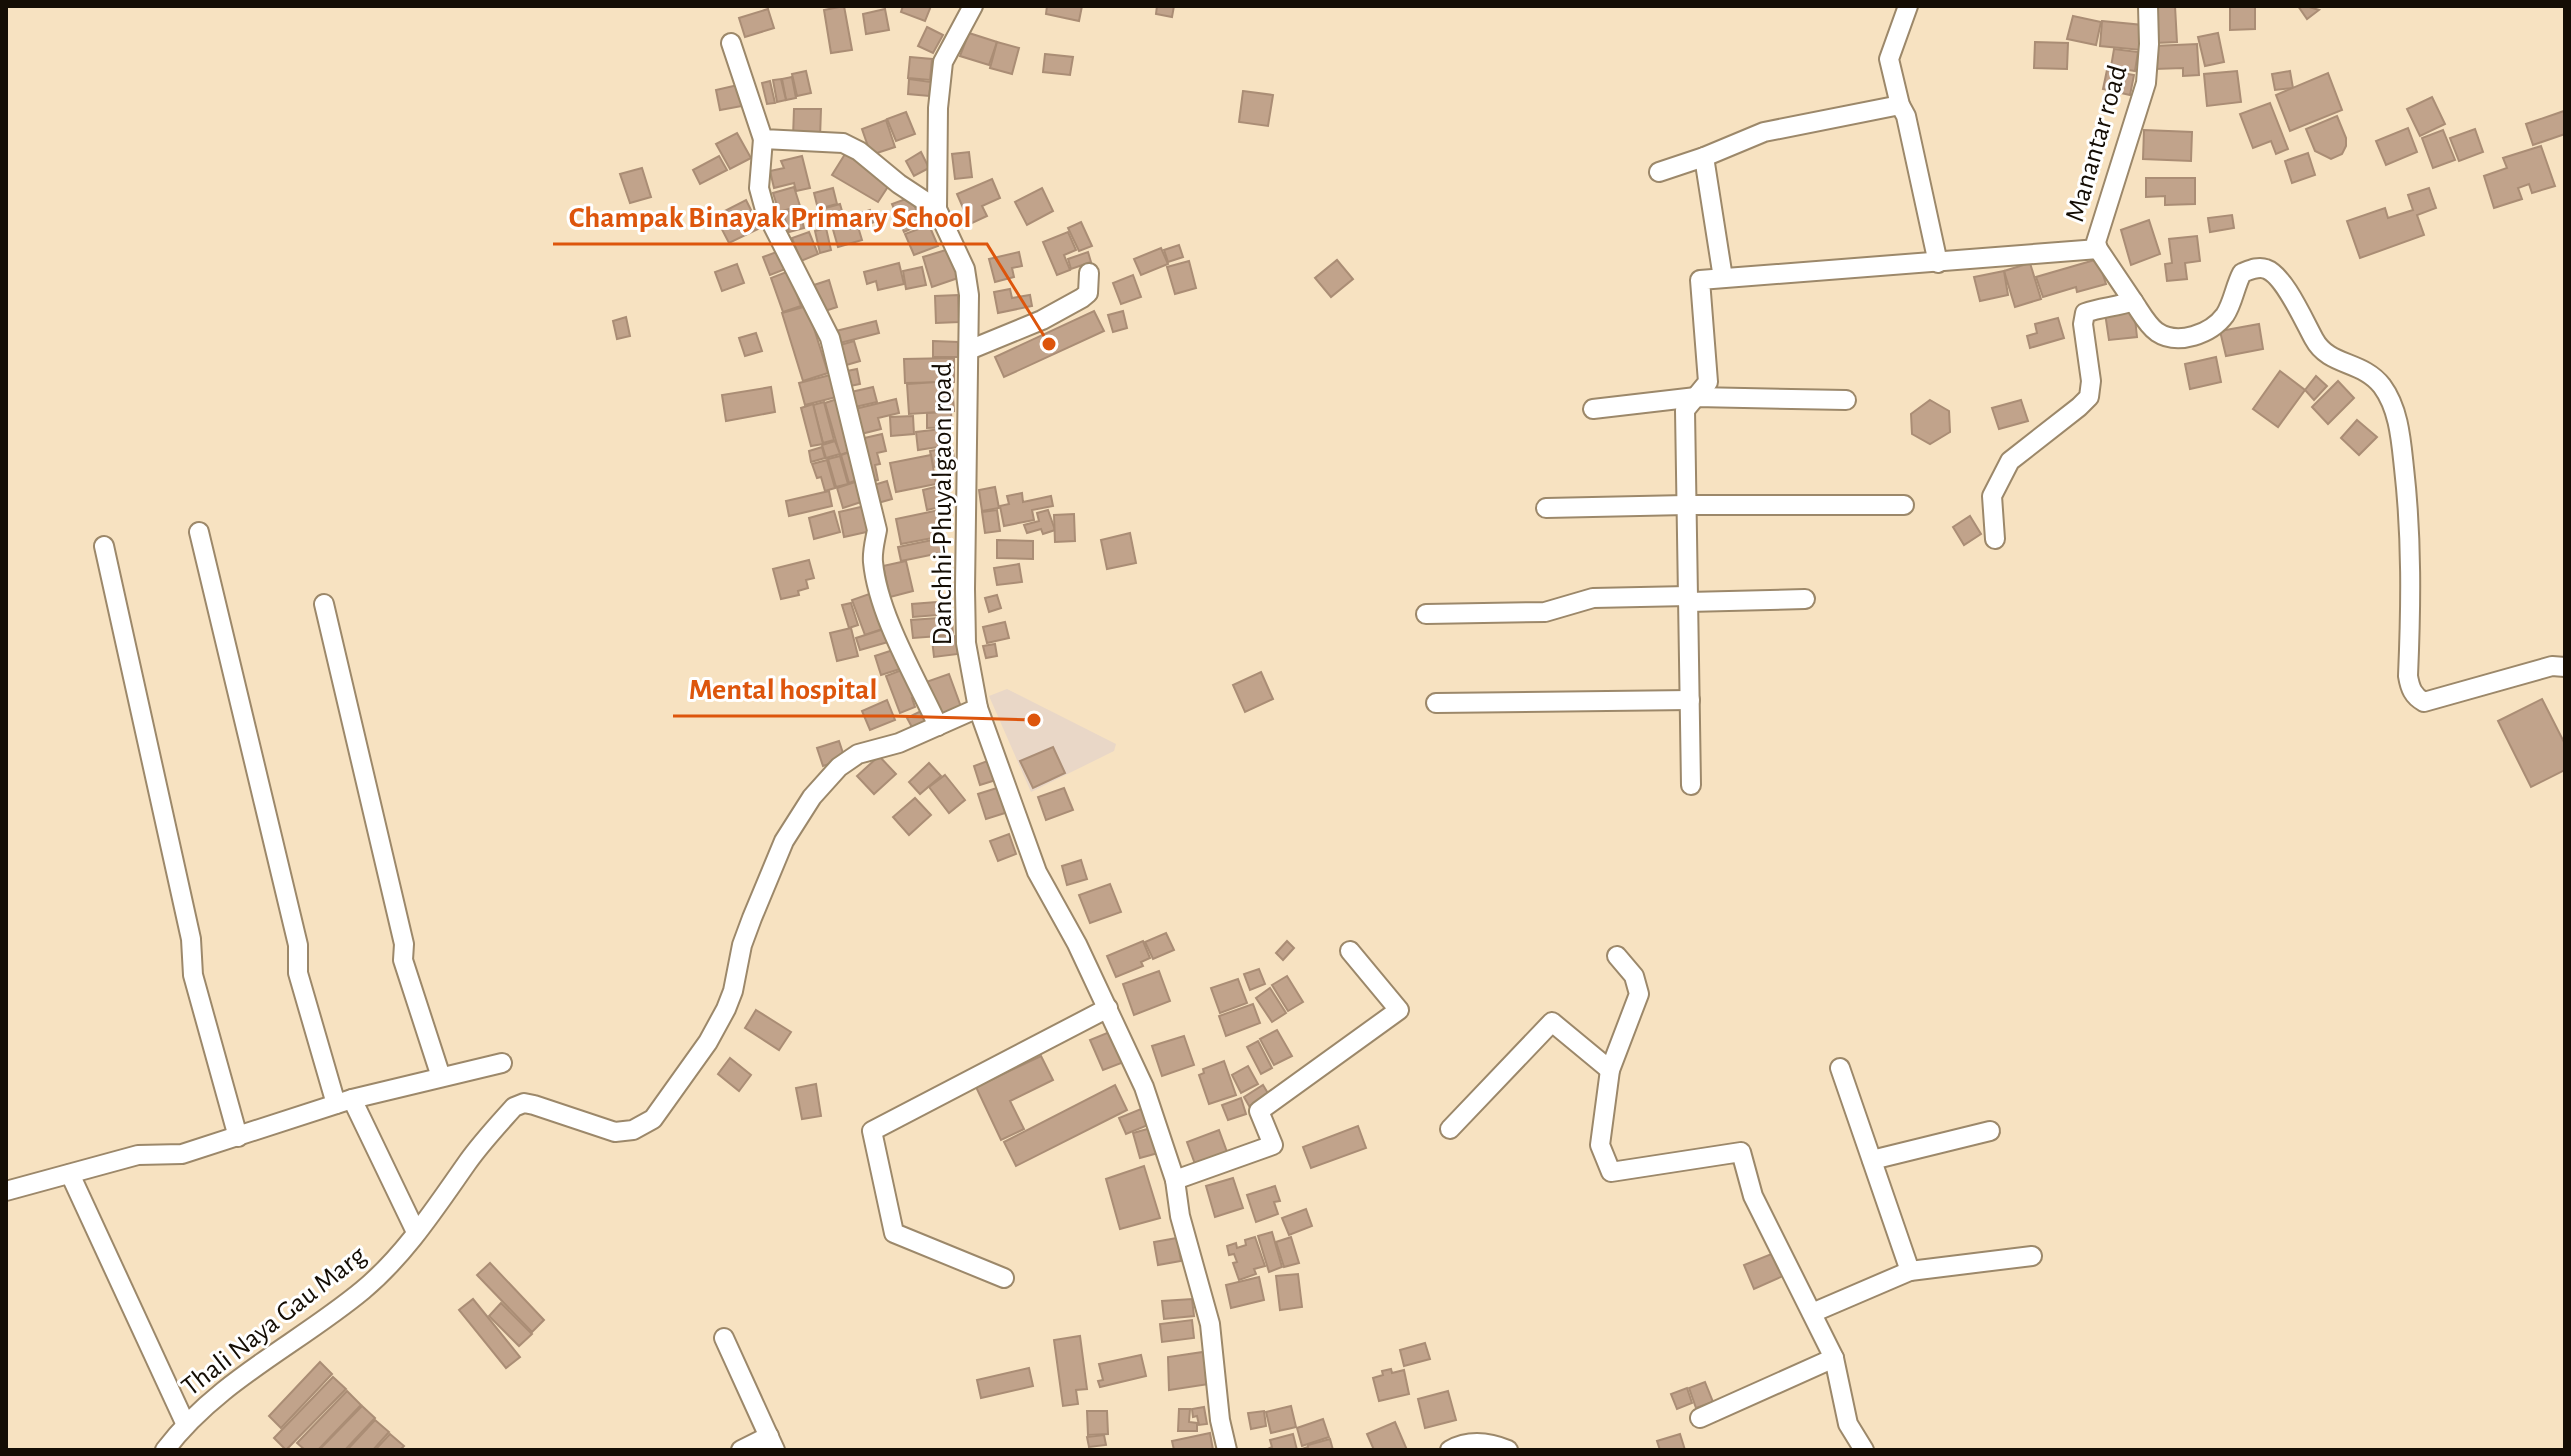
<svg xmlns="http://www.w3.org/2000/svg" width="2571" height="1456" font-family="'Alegreya Sans',sans-serif">
	<rect width="100%" height="100%" fill="#f7e2c1"/>
	<polygon fill="#e9d7c7" points="1007,689 1116,744 1114,751 1031,792 989,696"/>
	<g fill="#c1a38b" stroke="#aa8d75" stroke-width="2">
		<polygon points="844,6 852,50 831,53 824,10"/>
		<polygon points="903,6 931,6 925,21 901,12"/>
		<polygon points="1047,6 1082,6 1079,21 1046,14"/>
		<polygon points="1157,6 1174,6 1172,17 1156,14"/>
		<polygon points="2152,6 2175,6 2177,42 2155,43"/>
		<polygon points="2230,6 2255,6 2255,29 2230,30"/>
		<polygon points="2298,6 2306,6 2319,10 2307,19"/>
		<polygon points="768,9 774,28 745,37 739,18"/>
		<polygon points="885,9 889,30 866,34 863,14"/>
		<polygon points="2073,16 2101,22 2096,45 2067,39"/>
		<polygon points="2102,21 2143,25 2141,50 2100,46"/>
		<polygon points="927,27 943,35 933,53 918,46"/>
		<polygon points="969,33 997,42 989,65 960,56"/>
		<polygon points="2218,33 2224,62 2205,66 2198,37"/>
		<polygon points="997,42 1019,48 1012,74 990,68"/>
		<polygon points="2035,42 2068,43 2067,69 2034,68"/>
		<polygon points="2197,44 2199,75 2183,76 2183,68 2155,69 2154,46"/>
		<polygon points="2114,49 2138,52 2135,71 2111,67"/>
		<polygon points="1045,54 1073,57 1070,75 1043,72"/>
		<polygon points="910,57 932,59 930,80 908,78"/>
		<polygon points="2107,70 2134,75 2130,95 2103,89"/>
		<polygon points="806,71 811,93 797,96 792,74"/>
		<polygon points="2237,71 2241,102 2207,106 2204,74"/>
		<polygon points="2290,71 2293,88 2275,90 2272,74"/>
		<polygon points="2328,73 2342,110 2290,131 2276,95"/>
		<polygon points="792,77 796,98 786,100 782,79"/>
		<polygon points="781,79 786,100 777,102 773,80"/>
		<polygon points="909,79 931,82 929,96 908,94"/>
		<polygon points="770,81 775,103 767,104 762,83"/>
		<polygon points="738,85 742,106 720,110 716,90"/>
		<polygon points="1243,91 1273,95 1268,126 1239,122"/>
		<polygon points="2432,97 2445,124 2420,136 2407,109"/>
		<polygon points="2270,103 2288,149 2276,154 2271,141 2253,148 2240,114"/>
		<polygon points="794,109 821,109 820,138 793,137"/>
		<polygon points="2564,111 2565,134 2533,145 2526,124"/>
		<polygon points="906,112 915,134 896,141 887,119"/>
		<polygon points="2337,116 2346,138 2346,146 2342,154 2331,159 2315,151 2306,129"/>
		<polygon points="886,120 895,147 871,155 862,129"/>
		<polygon points="2408,128 2417,152 2386,165 2376,141"/>
		<polygon points="2475,129 2483,152 2459,161 2450,138"/>
		<polygon points="2144,130 2192,132 2191,161 2143,159"/>
		<polygon points="2443,130 2455,160 2433,168 2422,138"/>
		<polygon points="737,133 751,158 730,169 716,144"/>
		<polygon points="2541,146 2555,186 2532,193 2529,184 2518,188 2522,199 2494,208 2484,176 2507,168 2503,158"/>
		<polygon points="921,152 929,168 914,176 906,161"/>
		<polygon points="969,152 972,177 955,179 952,154"/>
		<polygon points="2308,153 2315,175 2292,183 2285,161"/>
		<polygon points="845,154 891,182 878,202 832,175"/>
		<polygon points="719,156 727,170 700,184 693,170"/>
		<polygon points="802,156 810,188 796,191 794,183 774,188 770,171 784,168 781,161"/>
		<polygon points="642,168 651,197 630,203 620,174"/>
		<polygon points="2146,178 2195,178 2195,204 2165,205 2165,196 2146,197"/>
		<polygon points="992,179 1000,198 982,206 987,216 970,224 957,194"/>
		<polygon points="794,187 800,206 779,212 773,193"/>
		<polygon points="833,188 837,204 818,209 814,193"/>
		<polygon points="1042,188 1053,211 1027,225 1015,202"/>
		<polygon points="2429,188 2436,208 2417,215 2424,235 2360,258 2347,221 2385,208 2388,218 2413,210 2408,195"/>
		<polygon points="911,197 922,224 904,232 892,204"/>
		<polygon points="746,200 760,228 729,243 715,216"/>
		<polygon points="840,204 844,218 822,224 818,210"/>
		<polygon points="799,208 804,228 789,232 783,213"/>
		<polygon points="870,210 874,222 859,227 855,215"/>
		<polygon points="2232,215 2234,228 2210,232 2208,218"/>
		<polygon points="856,220 862,240 838,247 832,226"/>
		<polygon points="2149,220 2160,254 2131,265 2121,230"/>
		<polygon points="1081,222 1092,246 1079,251 1068,228"/>
		<polygon points="929,225 938,246 914,255 905,234"/>
		<polygon points="826,228 831,250 820,253 815,231"/>
		<polygon points="809,232 818,254 801,261 792,238"/>
		<polygon points="1068,232 1076,250 1064,255 1070,270 1057,275 1043,242"/>
		<polygon points="2197,236 2200,261 2185,263 2187,279 2167,281 2165,264 2172,263 2169,239"/>
		<polygon points="1179,245 1183,257 1168,262 1164,250"/>
		<polygon points="1161,248 1168,264 1141,275 1134,259"/>
		<polygon points="949,249 958,278 932,287 923,257"/>
		<polygon points="782,250 788,268 770,275 763,257"/>
		<polygon points="1019,252 1022,266 1012,268 1014,277 995,282 989,259"/>
		<polygon points="1088,252 1091,262 1071,269 1068,259"/>
		<polygon points="2098,259 2106,284 2077,292 2076,287 2043,297 2036,277"/>
		<polygon points="1337,260 1353,279 1331,297 1315,278"/>
		<polygon points="1189,261 1196,288 1175,294 1167,267"/>
		<polygon points="899,263 904,284 878,290 876,281 867,284 864,272"/>
		<polygon points="2030,263 2041,299 2015,307 2004,271"/>
		<polygon points="737,264 744,283 722,291 715,272"/>
		<polygon points="922,267 926,285 906,289 903,271"/>
		<polygon points="789,271 801,306 783,312 771,278"/>
		<polygon points="2004,271 2008,295 1980,301 1974,277"/>
		<polygon points="1133,275 1141,297 1121,304 1113,283"/>
		<polygon points="829,280 837,307 822,312 814,285"/>
		<polygon points="1010,289 1012,298 1030,295 1032,306 998,313 994,292"/>
		<polygon points="958,295 959,322 936,323 935,296"/>
		<polygon points="807,306 828,373 803,381 782,313"/>
		<polygon points="2134,309 2137,337 2109,340 2105,313"/>
		<polygon points="1094,311 1104,331 1004,377 995,357"/>
		<polygon points="1123,311 1127,328 1113,332 1108,315"/>
		<polygon points="626,317 630,336 617,339 613,321"/>
		<polygon points="2058,318 2064,338 2030,348 2027,336 2037,333 2035,324"/>
		<polygon points="876,321 879,333 840,343 836,331"/>
		<polygon points="2259,324 2263,349 2226,356 2220,331"/>
		<polygon points="756,333 762,351 745,356 739,338"/>
		<polygon points="854,341 860,361 843,366 837,346"/>
		<polygon points="933,341 958,342 958,357 933,357"/>
		<polygon points="2216,357 2221,382 2190,389 2185,364"/>
		<polygon points="954,358 954,382 905,383 904,359"/>
		<polygon points="857,369 860,384 845,387 842,372"/>
		<polygon points="2280,371 2305,390 2278,427 2253,409"/>
		<polygon points="834,374 840,396 805,405 799,383"/>
		<polygon points="2316,376 2327,386 2314,400 2305,390"/>
		<polygon points="952,381 954,411 909,414 907,384"/>
		<polygon points="2338,381 2354,398 2328,424 2312,407"/>
		<polygon points="771,387 775,412 726,421 722,395"/>
		<polygon points="873,387 877,402 855,407 851,392"/>
		<polygon points="837,399 852,451 840,455 825,403"/>
		<polygon points="896,399 899,413 878,418 881,429 861,434 855,409"/>
		<polygon points="1930,400 1949,411 1950,432 1930,444 1912,434 1911,414"/>
		<polygon points="2021,400 2028,421 1999,429 1992,408"/>
		<polygon points="824,402 834,440 823,443 813,405"/>
		<polygon points="813,404 823,444 811,446 801,408"/>
		<polygon points="951,412 952,427 927,428 927,413"/>
		<polygon points="913,416 914,434 891,436 890,417"/>
		<polygon points="2357,420 2377,437 2359,455 2341,438"/>
		<polygon points="950,428 951,436 937,438 938,447 918,450 916,432"/>
		<polygon points="882,434 886,451 877,453 880,464 875,465 878,480 870,482 860,439"/>
		<polygon points="835,441 840,454 826,458 822,445"/>
		<polygon points="822,447 825,458 811,462 809,451"/>
		<polygon points="952,447 955,463 933,467 930,451"/>
		<polygon points="853,451 860,479 849,483 841,455"/>
		<polygon points="931,455 936,484 896,492 890,463"/>
		<polygon points="840,456 848,484 836,487 828,459"/>
		<polygon points="827,460 835,488 825,491 821,477 817,478 812,464"/>
		<polygon points="861,480 867,500 843,508 837,488"/>
		<polygon points="887,481 892,499 878,503 874,485"/>
		<polygon points="947,484 952,504 927,510 923,490"/>
		<polygon points="995,487 999,508 982,511 979,490"/>
		<polygon points="829,491 832,506 789,516 786,501"/>
		<polygon points="1022,493 1023,502 1051,496 1053,506 1032,510 1034,520 1004,526 1000,506 1009,504 1007,496"/>
		<polygon points="865,506 871,531 844,537 839,512"/>
		<polygon points="944,509 947,524 940,525 943,536 901,544 896,519"/>
		<polygon points="997,510 1000,531 985,533 982,512"/>
		<polygon points="1048,510 1055,530 1043,534 1041,529 1027,533 1024,525 1039,521 1037,513"/>
		<polygon points="834,511 840,532 814,539 809,518"/>
		<polygon points="1074,514 1075,541 1055,542 1054,515"/>
		<polygon points="1970,516 1981,534 1964,545 1953,527"/>
		<polygon points="1130,533 1136,563 1107,569 1101,540"/>
		<polygon points="942,538 945,552 901,561 898,547"/>
		<polygon points="997,540 1033,541 1033,559 997,558"/>
		<polygon points="809,560 814,578 806,580 808,588 798,591 799,595 781,599 773,569"/>
		<polygon points="906,561 913,591 890,597 883,566"/>
		<polygon points="1019,564 1022,582 997,585 994,568"/>
		<polygon points="875,592 888,627 865,635 852,600"/>
		<polygon points="997,595 1001,608 989,612 985,598"/>
		<polygon points="949,601 950,614 913,617 912,604"/>
		<polygon points="851,603 858,625 849,628 842,605"/>
		<polygon points="952,617 953,635 913,638 911,620"/>
		<polygon points="1005,622 1009,638 987,643 983,627"/>
		<polygon points="851,628 858,656 837,661 830,633"/>
		<polygon points="884,629 888,642 860,650 856,638"/>
		<polygon points="955,636 958,654 934,657 932,639"/>
		<polygon points="995,644 997,656 986,658 983,646"/>
		<polygon points="896,649 903,668 881,675 875,656"/>
		<polygon points="907,668 917,696 912,698 915,707 900,713 886,676"/>
		<polygon points="1261,672 1273,699 1245,712 1233,685"/>
		<polygon points="949,674 961,707 938,715 926,682"/>
		<polygon points="2542,699 2565,744 2565,770 2531,787 2498,721"/>
		<polygon points="887,700 895,720 870,730 862,711"/>
		<polygon points="923,710 930,723 914,731 907,718"/>
		<polygon points="839,741 845,759 823,766 817,748"/>
		<polygon points="1053,747 1065,773 1033,788 1020,761"/>
		<polygon points="879,756 896,774 874,794 857,776"/>
		<polygon points="993,759 999,779 980,785 974,766"/>
		<polygon points="929,763 941,776 920,794 909,782"/>
		<polygon points="945,775 965,800 949,813 929,787"/>
		<polygon points="1000,787 1008,812 986,819 978,794"/>
		<polygon points="1064,788 1073,810 1046,820 1038,797"/>
		<polygon points="915,798 931,815 909,835 893,817"/>
		<polygon points="1009,834 1016,854 998,861 990,841"/>
		<polygon points="1081,860 1087,879 1067,885 1062,866"/>
		<polygon points="1110,884 1121,912 1090,923 1079,895"/>
		<polygon points="1166,933 1174,950 1153,959 1145,942"/>
		<polygon points="1143,941 1150,958 1141,962 1143,966 1116,977 1107,956"/>
		<polygon points="1287,941 1294,948 1283,960 1276,953"/>
		<polygon points="1259,969 1265,984 1250,990 1244,974"/>
		<polygon points="1159,971 1170,1001 1134,1015 1123,984"/>
		<polygon points="1287,976 1303,1002 1288,1011 1272,985"/>
		<polygon points="1238,979 1247,1003 1220,1013 1211,988"/>
		<polygon points="1270,988 1286,1013 1272,1022 1256,998"/>
		<polygon points="1253,1004 1260,1023 1226,1036 1219,1016"/>
		<polygon points="756,1010 791,1032 779,1050 745,1028"/>
		<polygon points="1277,1030 1292,1056 1274,1065 1260,1039"/>
		<polygon points="1112,1031 1124,1062 1103,1070 1090,1040"/>
		<polygon points="1184,1036 1194,1065 1162,1076 1152,1046"/>
		<polygon points="1258,1041 1272,1068 1261,1074 1247,1047"/>
		<polygon points="1041,1056 1053,1080 1010,1101 1024,1129 1001,1140 976,1087"/>
		<polygon points="730,1058 751,1075 739,1091 718,1074"/>
		<polygon points="1224,1061 1236,1095 1209,1104 1199,1075 1204,1073 1203,1069"/>
		<polygon points="1248,1066 1258,1084 1241,1093 1232,1075"/>
		<polygon points="816,1084 821,1116 802,1119 796,1088"/>
		<polygon points="1115,1085 1127,1110 1016,1166 1004,1142"/>
		<polygon points="1263,1085 1272,1100 1252,1111 1244,1097"/>
		<polygon points="1241,1098 1246,1114 1228,1120 1222,1105"/>
		<polygon points="1141,1109 1148,1125 1126,1134 1119,1118"/>
		<polygon points="1358,1126 1366,1148 1311,1168 1303,1147"/>
		<polygon points="1151,1128 1158,1153 1140,1158 1133,1133"/>
		<polygon points="1219,1130 1227,1152 1195,1164 1187,1142"/>
		<polygon points="1144,1166 1160,1218 1120,1229 1106,1179"/>
		<polygon points="1233,1178 1243,1208 1215,1217 1206,1186"/>
		<polygon points="1275,1186 1280,1201 1274,1202 1278,1214 1256,1222 1247,1195"/>
		<polygon points="1306,1209 1312,1226 1289,1235 1282,1218"/>
		<polygon points="1272,1232 1282,1267 1269,1272 1258,1236"/>
		<polygon points="1255,1237 1265,1266 1254,1269 1256,1274 1239,1280 1233,1263 1237,1262 1234,1254 1229,1255 1227,1246 1236,1243 1237,1248 1246,1245 1245,1240"/>
		<polygon points="1291,1237 1299,1263 1284,1267 1276,1242"/>
		<polygon points="1177,1238 1181,1261 1158,1265 1154,1242"/>
		<polygon points="1774,1253 1783,1276 1754,1289 1744,1265"/>
		<polygon points="490,1263 544,1320 532,1332 477,1275"/>
		<polygon points="1298,1274 1302,1307 1280,1310 1276,1276"/>
		<polygon points="1259,1277 1264,1300 1231,1308 1226,1285"/>
		<polygon points="473,1299 520,1357 506,1368 459,1310"/>
		<polygon points="1192,1299 1194,1316 1164,1319 1162,1301"/>
		<polygon points="501,1303 532,1334 519,1346 489,1316"/>
		<polygon points="1192,1320 1194,1338 1162,1342 1160,1324"/>
		<polygon points="1080,1336 1087,1389 1076,1390 1078,1404 1063,1406 1054,1340"/>
		<polygon points="1425,1343 1430,1359 1404,1366 1400,1350"/>
		<polygon points="1203,1352 1209,1384 1169,1390 1168,1357"/>
		<polygon points="1141,1355 1146,1376 1100,1387 1098,1381 1103,1380 1099,1364"/>
		<polygon points="320,1362 332,1374 281,1428 269,1416"/>
		<polygon points="1029,1368 1033,1386 981,1398 977,1380"/>
		<polygon points="1391,1369 1392,1373 1404,1370 1409,1394 1379,1401 1373,1378 1383,1375 1382,1371"/>
		<polygon points="333,1377 346,1389 286,1450 274,1438"/>
		<polygon points="1705,1382 1713,1402 1696,1408 1689,1388"/>
		<polygon points="1687,1388 1692,1403 1677,1409 1671,1394"/>
		<polygon points="347,1391 361,1405 318,1450 305,1450 297,1443"/>
		<polygon points="1448,1391 1456,1420 1425,1428 1418,1399"/>
		<polygon points="362,1406 375,1418 345,1450 319,1450"/>
		<polygon points="1291,1406 1296,1427 1271,1433 1266,1412"/>
		<polygon points="1204,1407 1207,1424 1199,1425 1197,1416 1193,1417 1192,1409"/>
		<polygon points="1179,1409 1190,1409 1189,1422 1197,1423 1197,1431 1178,1431"/>
		<polygon points="1087,1411 1107,1411 1108,1434 1088,1435"/>
		<polygon points="1264,1411 1266,1426 1251,1429 1248,1413"/>
		<polygon points="1323,1419 1329,1437 1302,1446 1297,1428"/>
		<polygon points="375,1420 389,1432 373,1450 347,1450"/>
		<polygon points="1395,1422 1407,1450 1374,1450 1367,1434"/>
		<polygon points="1210,1433 1213,1450 1174,1450 1172,1441"/>
		<polygon points="390,1434 404,1446 400,1450 375,1450"/>
		<polygon points="1293,1434 1297,1450 1266,1450 1272,1447 1270,1440"/>
		<polygon points="1680,1434 1685,1450 1660,1450 1657,1441"/>
		<polygon points="1104,1435 1106,1445 1089,1447 1087,1437"/>
		<polygon points="1330,1439 1333,1450 1299,1450 1308,1447 1308,1445"/>
	</g>
	<g fill="none" stroke-linecap="round" stroke-linejoin="round">
		<defs>
			<g id="minor">
				<polyline points="973,6 943,62 938,108 937,209 965,269 969,295 965,589 966,643 978,708 1037,872 1077,944 1144,1087 1175,1180 1180,1216 1210,1324 1220,1420 1227,1450"/>
				<polyline points="1908,6 1889,59 1900,105 1906,116 1938,263"/>
				<polyline points="731,43 763,139 843,143 859,151 899,184 937,209"/>
				<path d="M763 139 759 188 765 210 830 338 877 530C875 541 872 551 873 562 878 615 916 678 938 726"/>
				<polyline points="1704,157 1723,278"/>
				<polyline points="1659,172 1704,157 1764,132 1900,105"/>
				<path d="M2133 301C2140 311 2147 325 2157 332 2178 346 2211 334 2225 315 2233 303 2235 286 2242 273 2250 270 2258 266 2266 269 2284 275 2304 321 2314 339 2329 367 2362 360 2382 386 2399 409 2401 440 2404 468 2412 538 2411 606 2408 676 2410 688 2413 696 2424 702L2552 666 2565 667"/>
				<polyline points="969,350 1042,320 1082,298 1088,293 1089,273"/>
				<polyline points="1593,409 1696,397 1846,400"/>
				<polyline points="1546,508 1686,505 1904,505"/>
				<polyline points="199,532 298,945 298,973 336,1104"/>
				<path d="M1995 539 1992 496 2010 461 2079 407 2089 397 2091 381 2083 324 2085 313C2101 307 2117 307 2133 301L2098 249 2096 242 2146 83 2149 44 2148 6"/>
				<polyline points="104,546 191,939 193,975 238,1137"/>
				<polyline points="1688,602 1805,599"/>
				<polyline points="324,604 404,944 403,960 441,1077"/>
				<polyline points="1426,614 1545,612 1593,598 1688,596"/>
				<polyline points="1436,703 1690,700"/>
				<polyline points="1691,785 1685,410 1708,382 1700,280 2098,249"/>
				<polyline points="1617,956 1634,976 1639,994 1610,1070 1600,1145 1611,1172 1741,1152 1753,1196 1834,1358 1848,1424 1864,1450"/>
				<polyline points="1840,1068 1910,1271"/>
				<polyline points="352,1099 416,1232"/>
				<polyline points="1450,1129 1552,1022 1610,1070"/>
				<polyline points="1872,1160 1990,1131"/>
				<polyline points="70,1174 186,1425"/>
				<polyline points="1175,1180 1273,1145 1259,1111 1399,1010 1350,951"/>
				<polyline points="6,1191 138,1155 182,1154 352,1099 502,1063"/>
				<polyline points="1004,1278 894,1233 872,1131 1108,1008"/>
				<polyline points="1812,1313 1910,1271 2032,1256"/>
				<polyline points="724,1338 775,1450"/>
				<polyline points="1700,1418 1834,1358"/>
				<path d="M165 1450C217 1381 298 1344 363 1290 405 1255 436 1207 467 1163 481 1143 498 1125 514 1107L524 1103 534 1105 615 1132 633 1130 653 1119 708 1042 726 1009 733 991 742 945 752 918 784 841 812 797 839 767 858 754 899 743 978 708"/>
				<polyline points="741,1450 769,1436"/>
				<path d="M1450 1450C1468 1440 1489 1442 1508 1450"/>
			</g>
		</defs>
		<use href="#minor" stroke="#9c886a" stroke-width="22"/>
		<use href="#minor" stroke="#fff" stroke-width="18"/>
	</g>
	<g text-anchor="middle" stroke-width="6" stroke-linejoin="round" paint-order="stroke">
		<g font-size="28" fill="#140d04" stroke="#fff">
			<text transform="translate(2095 143) rotate(-74)" y="10">Manantar road</text>
			<text transform="translate(941 504) rotate(-90)" y="10">Danchhi-Phuyalgaon road</text>
			<text transform="translate(273 1320) rotate(-38)" y="10">Thali Naya Gau Marg</text>
		</g>
	</g>
	<path fill="none" stroke="#dd550c" stroke-width="3" d="M1049 344L987 244H553M1034 720L893 716H673"/>
	<g fill="#dd550c" stroke="#fff" stroke-width="3">
		<circle cx="1049" cy="344" r="8"/>
		<circle cx="1034" cy="720" r="8"/>
	</g>
	<g font-size="30" text-anchor="middle" font-weight="bold" fill="#dd550c" stroke="#fff" stroke-width="6" stroke-linejoin="round" paint-order="stroke">
		<text x="770" y="227">Champak Binayak Primary School</text>
		<text x="783" y="699">Mental hospital</text>
	</g>
	<rect width="2571" height="1456" fill="none" stroke="#140d04" stroke-width="16"/>
</svg>
